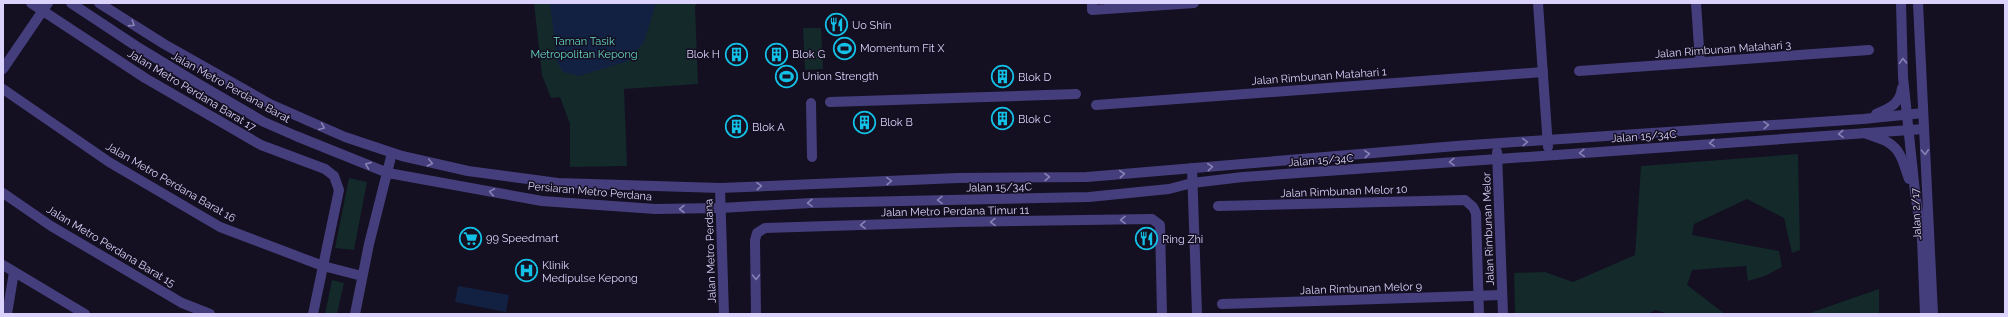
<svg xmlns="http://www.w3.org/2000/svg" width="2008" height="317" font-family="Raleway,sans-serif">
	<rect width="100%" height="100%" fill="#140f21"/>
	<g fill="#13292a">
		<polygon points="534,3 698,3 695,6 698,84 624,89 627,166 570,167 570,124 560,97 551,98 542,75"/>
		<polygon points="803,28 821,28 823,69 805,70"/>
		<polygon points="1798,154 1800,250 1792,253 1784,218 1747,199 1694,224 1692,235 1779,251 1782,267 1765,276 1748,281 1746,266 1692,270 1687,285 1725,314 1669,314 1655,310 1648,314 1515,314 1514,273 1545,272 1573,282 1635,255 1641,166"/>
		<polygon points="349,178 367,182 354,250 335,248"/>
		<polygon points="332,280 344,283 337,314 325,314"/>
		<polygon points="1879,289 1879,314 1807,314"/>
	</g>
	<g fill="#122142">
		<polygon points="550,3 656,3 644,42 628,61 579,76 563,72 557,61"/>
		<polygon points="458,286 509,295 506,312 455,302"/>
	</g>
	<g fill="none" stroke-linecap="round" stroke-linejoin="round">
		<g stroke="#453e7c" stroke-width="10">
			<polyline points="31,3 145,78 261,145 325,169 334,176 339,190 313,314"/>
			<polyline points="71,3 136,46 197,83 264,122 296,136 388,173 542,201 655,209 721,208 811,203 1089,197 1169,189 1192,183 1243,177 1924,129"/>
			<polyline points="99,3 164,44 270,104 345,137 402,156 468,171 558,183 720,188 958,178 1087,177 1456,146 1863,119 1923,113"/>
			<polyline points="1092,3 1092,10 1194,3"/>
			<polyline points="1538,3 1548,147"/>
			<polyline points="1696,3 1700,62"/>
			<polyline points="1901,3 1903,77 1915,192 1922,239 1925,314"/>
			<polyline points="1918,3 1933,314"/>
			<polyline points="3,69 48,3"/>
			<polyline points="1579,71 1869,50"/>
			<polyline points="3,89 109,162 220,227 323,266 362,276"/>
			<polyline points="830,102 1076,94"/>
			<polyline points="811,103 812,157"/>
			<polyline points="1096,105 1543,72"/>
			<path d="M1876 114C1890 108 1900 104 1902 88"/>
			<path d="M1865 133C1873 137 1882 138 1889 143 1902 151 1904 166 1909 179"/>
			<polyline points="1497,152 1503,314"/>
			<polyline points="1192,168 1197,314"/>
			<polyline points="720,188 724,314"/>
			<polyline points="3,193 51,226 182,303 210,314"/>
			<polyline points="1218,206 1465,200 1473,207 1476,213 1479,314"/>
			<polyline points="3,265 85,314"/>
			<polyline points="1222,304 1502,295"/>
			<polyline points="7,314 14,272"/>
			<polyline points="355,314 369,244 392,153"/>
			<polyline points="756,314 755,240 757,233 765,228 957,222 1152,219 1160,225 1162,314"/>
		</g>
	</g>
	<defs><path id="oneway-chevron" d="M-2-3.5L2.5 0L-2 3.5" fill="none" stroke-width="1.6" stroke-linecap="round" stroke-linejoin="round"/></defs>
	<g stroke="#8881b5">
		<use href="#oneway-chevron" transform="translate(132 24) rotate(32)"/>
		<use href="#oneway-chevron" transform="translate(1903 61) rotate(-92)"/>
		<use href="#oneway-chevron" transform="translate(1766 125) rotate(-4)"/>
		<use href="#oneway-chevron" transform="translate(322 127) rotate(23)"/>
		<use href="#oneway-chevron" transform="translate(1841 134) rotate(176)"/>
		<use href="#oneway-chevron" transform="translate(1525 142) rotate(-4)"/>
		<use href="#oneway-chevron" transform="translate(1712 143) rotate(176)"/>
		<use href="#oneway-chevron" transform="translate(1925 152) rotate(87)"/>
		<use href="#oneway-chevron" transform="translate(1582 153) rotate(176)"/>
		<use href="#oneway-chevron" transform="translate(1367 154) rotate(-5)"/>
		<use href="#oneway-chevron" transform="translate(1452 162) rotate(176)"/>
		<use href="#oneway-chevron" transform="translate(430 163) rotate(13)"/>
		<use href="#oneway-chevron" transform="translate(368 165) rotate(-159)"/>
		<use href="#oneway-chevron" transform="translate(1210 167) rotate(-5)"/>
		<use href="#oneway-chevron" transform="translate(1122 174) rotate(-5)"/>
		<use href="#oneway-chevron" transform="translate(1047 177) rotate(-1)"/>
		<use href="#oneway-chevron" transform="translate(889 181) rotate(-2)"/>
		<use href="#oneway-chevron" transform="translate(759 186) rotate(-3)"/>
		<use href="#oneway-chevron" transform="translate(492 192) rotate(-170)"/>
		<use href="#oneway-chevron" transform="translate(940 200) rotate(179)"/>
		<use href="#oneway-chevron" transform="translate(810 203) rotate(177)"/>
		<use href="#oneway-chevron" transform="translate(682 209) rotate(180)"/>
		<use href="#oneway-chevron" transform="translate(1123 220) rotate(179)"/>
		<use href="#oneway-chevron" transform="translate(993 222) rotate(179)"/>
		<use href="#oneway-chevron" transform="translate(863 225) rotate(178)"/>
		<use href="#oneway-chevron" transform="translate(756 277) rotate(89)"/>
	</g>
	<defs>
		<symbol id="restaurant-ring" viewBox="-11 -11 22 22"><circle r="9.5" fill="#140f21" stroke="#14c1e6" stroke-width="1.5"/><path d="M-5-6h1v4h1v-4h1v4h1v-4h1v5L-1.5 .5V6h-2V.5L-5-1ZM5-6V6H3V1.5H1.5Q1.5-4 5-6Z" fill="#14c1e6"/></symbol>
		<symbol id="stadium-ring" viewBox="-11 -11 22 22"><circle r="9.5" fill="#140f21" stroke="#14c1e6" stroke-width="1.5"/><path d="M0-5a6.5 5 0 1 0 0 10a6.5 5 0 1 0 0-10ZM-3.5-1.8h7v3.6h-7Z" fill="#14c1e6"/></symbol>
		<symbol id="building-ring" viewBox="-11 -11 22 22"><circle r="9.5" fill="#140f21" stroke="#14c1e6" stroke-width="1.5"/><path d="M-4-6H4V6H1V3H-1V6H-4ZM-2.5-4.3h1.7v1.8h-1.7ZM.8-4.3h1.7v1.8H.8ZM-2.5-1h1.7V.8h-1.7ZM.8-1h1.7V.8H.8Z" fill="#14c1e6"/></symbol>
		<symbol id="supermarket-ring" viewBox="-11 -11 22 22"><circle r="9.5" fill="#140f21" stroke="#14c1e6" stroke-width="1.5"/><path d="M-6-5.5h2.5l.6 2H6L4.5 2H-2.5L-4.4-4H-6ZM-1.5 3.2a1.3 1.3 0 1 0 .1 0ZM3 3.2a1.3 1.3 0 1 0 .1 0Z" fill="#14c1e6"/></symbol>
		<symbol id="hospital-ring" viewBox="-11 -11 22 22"><circle r="9.5" fill="#140f21" stroke="#14c1e6" stroke-width="1.5"/><path d="M-5-5h3v3.5h4V-5h3V5h-3V1.5h-4V5h-3Z" fill="#14c1e6"/></symbol>
	</defs>
	<g fill-rule="evenodd">
		<use href="#restaurant-ring" x="824" y="12" width="25" height="25"/>
		<use href="#stadium-ring" x="832" y="36" width="25" height="25"/>
		<use href="#building-ring" x="724" y="42" width="25" height="25"/>
		<use href="#building-ring" x="764" y="42" width="25" height="25"/>
		<use href="#stadium-ring" x="774" y="64" width="25" height="25"/>
		<use href="#building-ring" x="990" y="64" width="25" height="25"/>
		<use href="#building-ring" x="990" y="106" width="25" height="25"/>
		<use href="#building-ring" x="852" y="110" width="25" height="25"/>
		<use href="#building-ring" x="724" y="114" width="25" height="25"/>
		<use href="#supermarket-ring" x="458" y="226" width="25" height="25"/>
		<use href="#restaurant-ring" x="1134" y="226" width="25" height="25"/>
		<use href="#hospital-ring" x="514" y="258" width="25" height="25"/>
	</g>
	<g text-anchor="middle" stroke-width="3" stroke-linejoin="round" paint-order="stroke">
		<g font-size="11" fill="#dbd3fb" stroke="#140f21" text-anchor="start">
			<text x="852" y="29">Uo Shin</text>
			<text x="860" y="52">Momentum Fit X</text>
			<text x="720" y="58" text-anchor="end">Blok H</text>
			<text x="792" y="58">Blok G</text>
			<text x="802" y="80">Union Strength</text>
			<text x="1018" y="81">Blok D</text>
			<text x="1018" y="123">Blok C</text>
			<text x="880" y="126">Blok B</text>
			<text x="752" y="131">Blok A</text>
			<text x="486" y="242">99 Speedmart</text>
			<text x="1162" y="243">Ring Zhi</text>
			<text x="542" y="269">Klinik<tspan x="542" dy="13">Medipulse Kepong</tspan></text>
		</g>
		<g font-size="11" fill="#65d5c1" stroke="#140f21">
			<text x="584" y="45">Taman Tasik<tspan x="584" dy="13">Metropolitan Kepong</tspan></text>
		</g>
		<g font-size="11" fill="#dbd3fb" stroke="#140f21">
			<text transform="translate(1723 49) rotate(-4)" y="4">Jalan Rimbunan Matahari 3</text>
			<text transform="translate(1319 76) rotate(-4)" y="4">Jalan Rimbunan Matahari 1</text>
			<text transform="translate(231 87) rotate(29)" y="4">Jalan Metro Perdana Barat</text>
			<text transform="translate(192 90) rotate(31)" y="4">Jalan Metro Perdana Barat 17</text>
			<text transform="translate(1644 136) rotate(-4)" y="4">Jalan 15/34C</text>
			<text transform="translate(1321 160) rotate(-4)" y="4">Jalan 15/34C</text>
			<text transform="translate(171 182) rotate(30)" y="4">Jalan Metro Perdana Barat 16</text>
			<text transform="translate(999 187) rotate(-1)" y="4">Jalan 15/34C</text>
			<text transform="translate(590 191) rotate(5)" y="4">Persiaran Metro Perdana</text>
			<text transform="translate(1344 191) rotate(-2)" y="4">Jalan Rimbunan Melor 10</text>
			<text transform="translate(955 211) rotate(-1)" y="4">Jalan Metro Perdana Timur 11</text>
			<text transform="translate(1916 214) rotate(-93)" y="4">Jalan 2/17</text>
			<text transform="translate(1488 229) rotate(-92)" y="4">Jalan Rimbunan Melor</text>
			<text transform="translate(111 246) rotate(31)" y="4">Jalan Metro Perdana Barat 15</text>
			<text transform="translate(710 251) rotate(-92)" y="4">Jalan Metro Perdana</text>
			<text transform="translate(1361 288) rotate(-2)" y="4">Jalan Rimbunan Melor 9</text>
		</g>
	</g>
	<rect width="2008" height="317" fill="none" stroke="#dbd3fb" stroke-width="8"/>
</svg>
